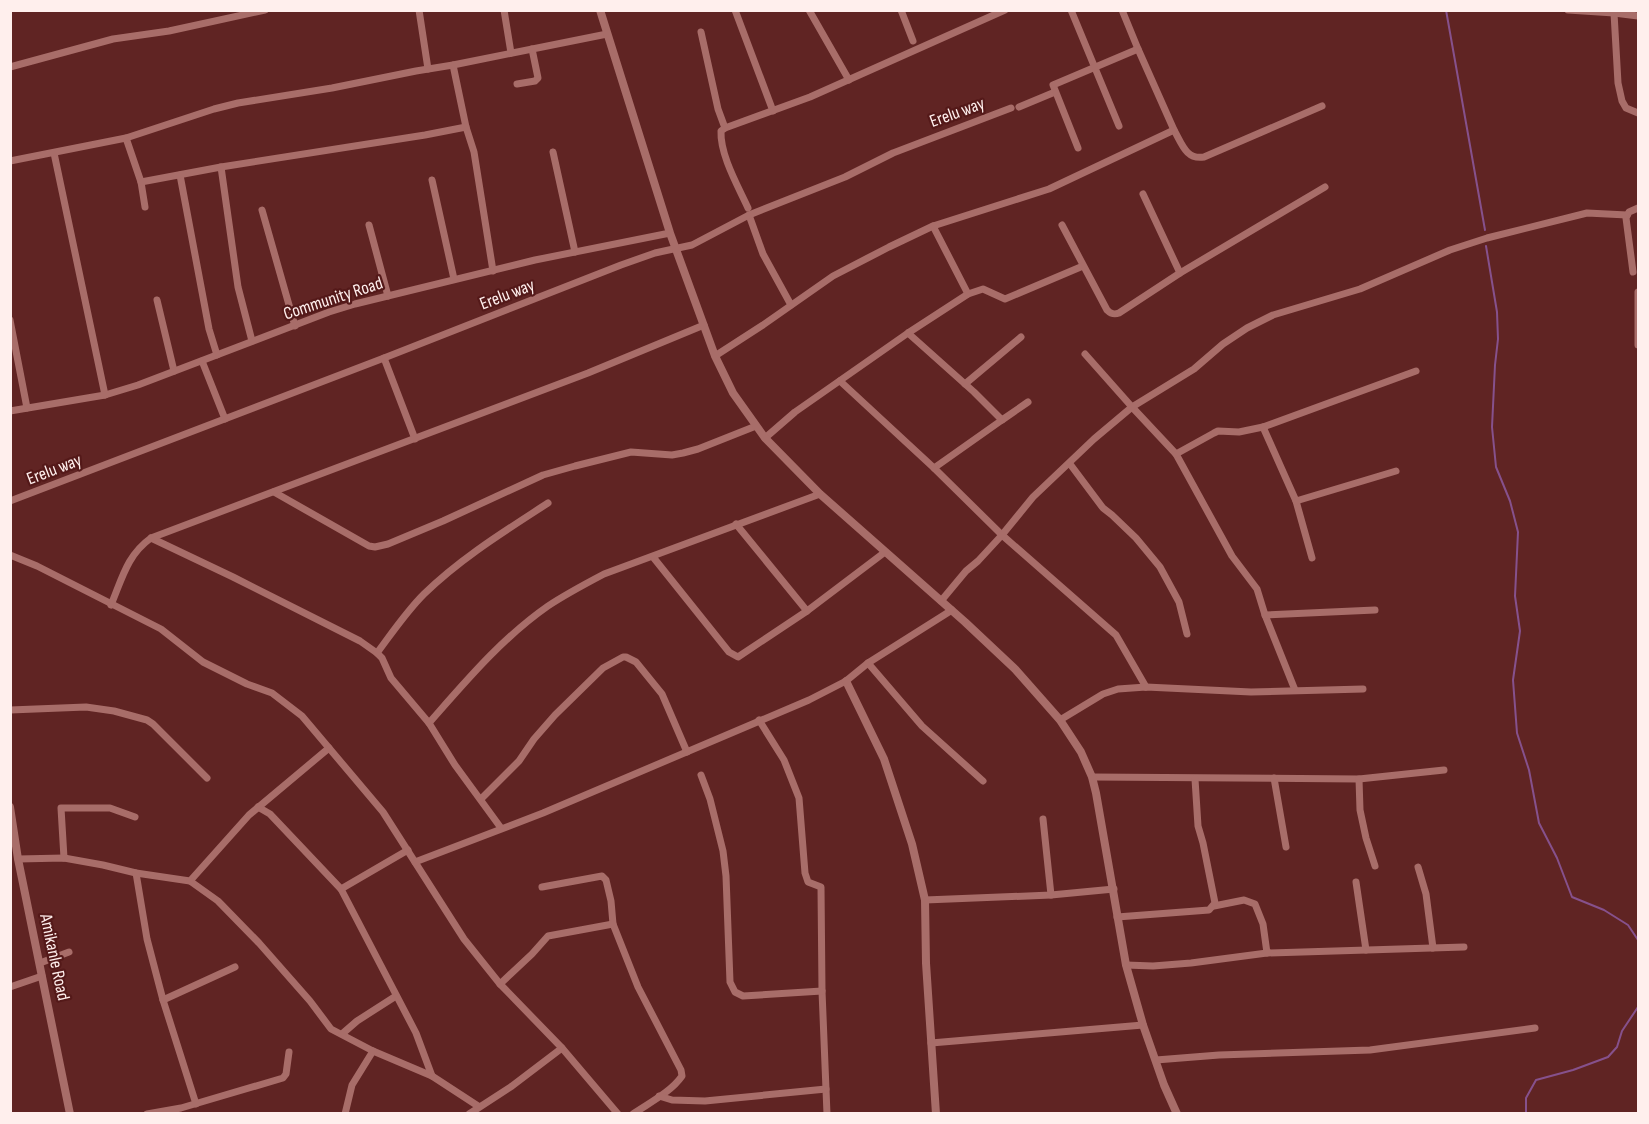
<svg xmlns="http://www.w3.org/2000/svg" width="1649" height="1124" font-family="'Sofia Sans Condensed',sans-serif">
	<rect width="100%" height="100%" fill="#602423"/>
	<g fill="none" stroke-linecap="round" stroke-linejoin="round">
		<g stroke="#86518c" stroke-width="2">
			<polyline points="1446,10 1485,230"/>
			<polyline points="1486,246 1497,312 1498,339 1495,365 1492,427 1496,467 1510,501 1518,532 1515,596 1520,631 1513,680 1517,733 1529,770 1539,823 1557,858 1572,897 1604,910 1628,925 1638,940"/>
			<polyline points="1526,1114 1526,1098 1536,1080 1573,1070 1608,1057 1617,1047 1622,1031 1638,1007"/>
		</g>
		<g stroke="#a86d69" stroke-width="7">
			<polyline points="419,10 428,69"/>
			<polyline points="504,10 511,53"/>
			<polyline points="735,10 773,111"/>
			<polyline points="809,10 849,80"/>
			<polyline points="901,10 913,41"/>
			<polyline points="1071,10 1119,126"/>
			<polyline points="1122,10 1138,49"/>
			<polyline points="1568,10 1614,13 1638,16"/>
			<polyline points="1614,13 1618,83 1622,101 1626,108 1638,113"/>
			<path d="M701 32 718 109 725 128 721 131C720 155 738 186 748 208"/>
			<polyline points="453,65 466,127 474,152 493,271"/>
			<polyline points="10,67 113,39 169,31 265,10"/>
			<polyline points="517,84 535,81 538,78 532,49"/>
			<polyline points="1019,107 1055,92"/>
			<polyline points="725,128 810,97 1005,10"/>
			<polyline points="126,138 141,182 145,207"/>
			<polyline points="1078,148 1053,85 1138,49 1174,130"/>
			<polyline points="553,152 575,252"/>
			<polyline points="54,153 105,395"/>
			<polyline points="10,161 126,138 214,109 238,103 332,88 416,71 453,65 607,34"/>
			<polyline points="221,167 238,287 252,341"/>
			<polyline points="180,175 209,329 217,355"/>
			<polyline points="432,180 454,279"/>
			<polyline points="141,182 221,167 425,135 466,127"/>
			<polyline points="1143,194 1180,273"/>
			<polyline points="262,210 295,326"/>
			<polyline points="749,215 763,254 791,305"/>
			<polyline points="369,225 388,296"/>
			<path d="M1062 225 1107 310C1111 314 1114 315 1119 313L1180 273 1325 187"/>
			<polyline points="933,226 968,294"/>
			<polyline points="1633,272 1626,218 1629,212 1638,208"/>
			<polyline points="1638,292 1638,345"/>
			<polyline points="157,300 174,371"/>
			<polyline points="10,320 27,408"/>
			<polyline points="908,333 974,392 1002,420 934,468"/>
			<polyline points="1085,354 1132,407 1176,454 1232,556 1257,589 1265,615 1295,690"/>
			<path d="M715 356 763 325 833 276 889 247 933 226 1049 189 1174 130C1182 144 1186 160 1204 157L1322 106"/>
			<polyline points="384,358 415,439"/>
			<polyline points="202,361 225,419"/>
			<polyline points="840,381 934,468 1002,535 1116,635 1146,687"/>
			<polyline points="965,384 1021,337"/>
			<polyline points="10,411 105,395 138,385 329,312 355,304 535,260 670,233"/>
			<polyline points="1002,420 1028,402"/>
			<polyline points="1263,427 1296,501 1312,558"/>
			<polyline points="765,438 795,412 908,333 968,294 983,289 1005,299 1083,266"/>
			<polyline points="1176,454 1214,433 1218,431 1239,432 1263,427 1416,371"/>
			<polyline points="1070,464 1103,508 1112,515 1136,538 1160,567 1179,602 1187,634"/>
			<polyline points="274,492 369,546 375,547 388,544 443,521 543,475 575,466 631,452 672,455 683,453 698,449 756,426"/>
			<polyline points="10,501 384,358 621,265 655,253 692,245 749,215 845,177 893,153 1011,108"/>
			<polyline points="1296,501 1396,471"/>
			<polyline points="736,524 807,611"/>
			<polyline points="151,538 233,577 360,641 377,653 382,658 391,678 429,723 455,765 501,828"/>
			<polyline points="10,555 37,566 161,629 203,662 247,684 272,693 302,716 383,812 464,939 500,984 562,1048 618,1114"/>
			<polyline points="653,557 729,652 738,657 807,611 885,552"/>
			<polyline points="941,601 966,571 978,561 1002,535 1033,497 1094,439 1132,407 1194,369 1223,344 1247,328 1273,315 1360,289 1450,250 1487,238 1587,213 1627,215"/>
			<path d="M111 605C122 579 127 555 151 538L588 373 704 325"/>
			<polyline points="1265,615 1375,610"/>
			<path d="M377 653C392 633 406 612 424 594 461 558 505 531 548 503"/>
			<polyline points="868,663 922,726 983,781"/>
			<polyline points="10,710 86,707 114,711 147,720 153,724 207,778"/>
			<polyline points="759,720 784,760 799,798 805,873 808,882 821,887 822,991 827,1114"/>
			<polyline points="1060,720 1103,694 1118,689 1146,687 1251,692 1363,689"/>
			<path d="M429 723C466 681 502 638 548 606 566 594 585 584 604 574L820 494"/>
			<polyline points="701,775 710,799 723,851 726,876 730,982 735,992 743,996 822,991"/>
			<polyline points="1092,777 1359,779 1444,770"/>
			<polyline points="1274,778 1286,847"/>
			<polyline points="1359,779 1360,810 1366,838 1375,866"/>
			<polyline points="481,799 519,761 534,739 555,715 603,668 623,657 626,657 636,662 662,694 687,752"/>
			<polyline points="258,807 270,814 341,889 416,1033 432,1076"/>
			<polyline points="1043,819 1051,895"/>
			<polyline points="64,858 61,808 110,808 135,817"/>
			<polyline points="18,859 64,858 103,865 136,873 190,881 249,815 329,748"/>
			<polyline points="415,862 543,813 809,700 846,681 868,663 952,610"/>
			<polyline points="1418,867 1426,894 1433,948"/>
			<polyline points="136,873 147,939 163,1000 196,1104"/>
			<polyline points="190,881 218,901 259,943 310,1001 331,1029 373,1051 432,1076 478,1106"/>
			<polyline points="1356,882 1366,950"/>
			<path d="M542 887 602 876 606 880 611 901 613 924 638 987 681 1070 682 1076C671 1092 649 1103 633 1114"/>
			<polyline points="341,889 408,850"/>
			<polyline points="925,900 1051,895 1114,889"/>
			<polyline points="1214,906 1244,900 1255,904 1263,924 1267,953"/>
			<polyline points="1117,917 1209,910 1215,903 1203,843 1198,826 1195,779"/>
			<polyline points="40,963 69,952"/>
			<polyline points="1126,965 1153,966 1191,963 1267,953 1464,947"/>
			<polyline points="500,984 532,954 548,936 613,924"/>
			<polyline points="10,987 42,976"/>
			<polyline points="163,1000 235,967"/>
			<polyline points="342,1034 357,1021 396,996"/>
			<polyline points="931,1043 1143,1025"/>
			<polyline points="1156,1060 1219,1055 1370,1050 1535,1028"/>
			<polyline points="659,1096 672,1100 705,1101 826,1089"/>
			<polyline points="147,1114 181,1108 283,1078 286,1074 289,1052"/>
			<polyline points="345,1114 352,1085 373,1051"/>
			<polyline points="469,1114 512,1086 562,1048"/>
		</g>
		<g stroke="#a86d69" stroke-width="8">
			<polyline points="600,10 670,233 715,356 733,393 765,438 820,494 965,622 1015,669 1060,720 1081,752 1092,777 1096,793 1126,965 1143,1025 1164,1085 1177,1114"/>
			<polyline points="846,681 884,759 912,844 925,900 926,963 936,1114"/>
			<polyline points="10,807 18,859 70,1114"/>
		</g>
	</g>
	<g text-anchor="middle" stroke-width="4.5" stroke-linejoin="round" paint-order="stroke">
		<g font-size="18" fill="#ffefed" stroke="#541919">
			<text transform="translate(957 112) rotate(-20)" y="6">Erelu way</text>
			<text transform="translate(507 294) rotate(-21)" y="6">Erelu way</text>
			<text transform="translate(333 298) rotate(-18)" y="6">Community Road</text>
			<text transform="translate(54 469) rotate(-21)" y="6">Erelu way</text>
			<text transform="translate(55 957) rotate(78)" y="6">Amikanle Road</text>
		</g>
	</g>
	<rect width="1649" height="1124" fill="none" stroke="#ffefed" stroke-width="24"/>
</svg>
